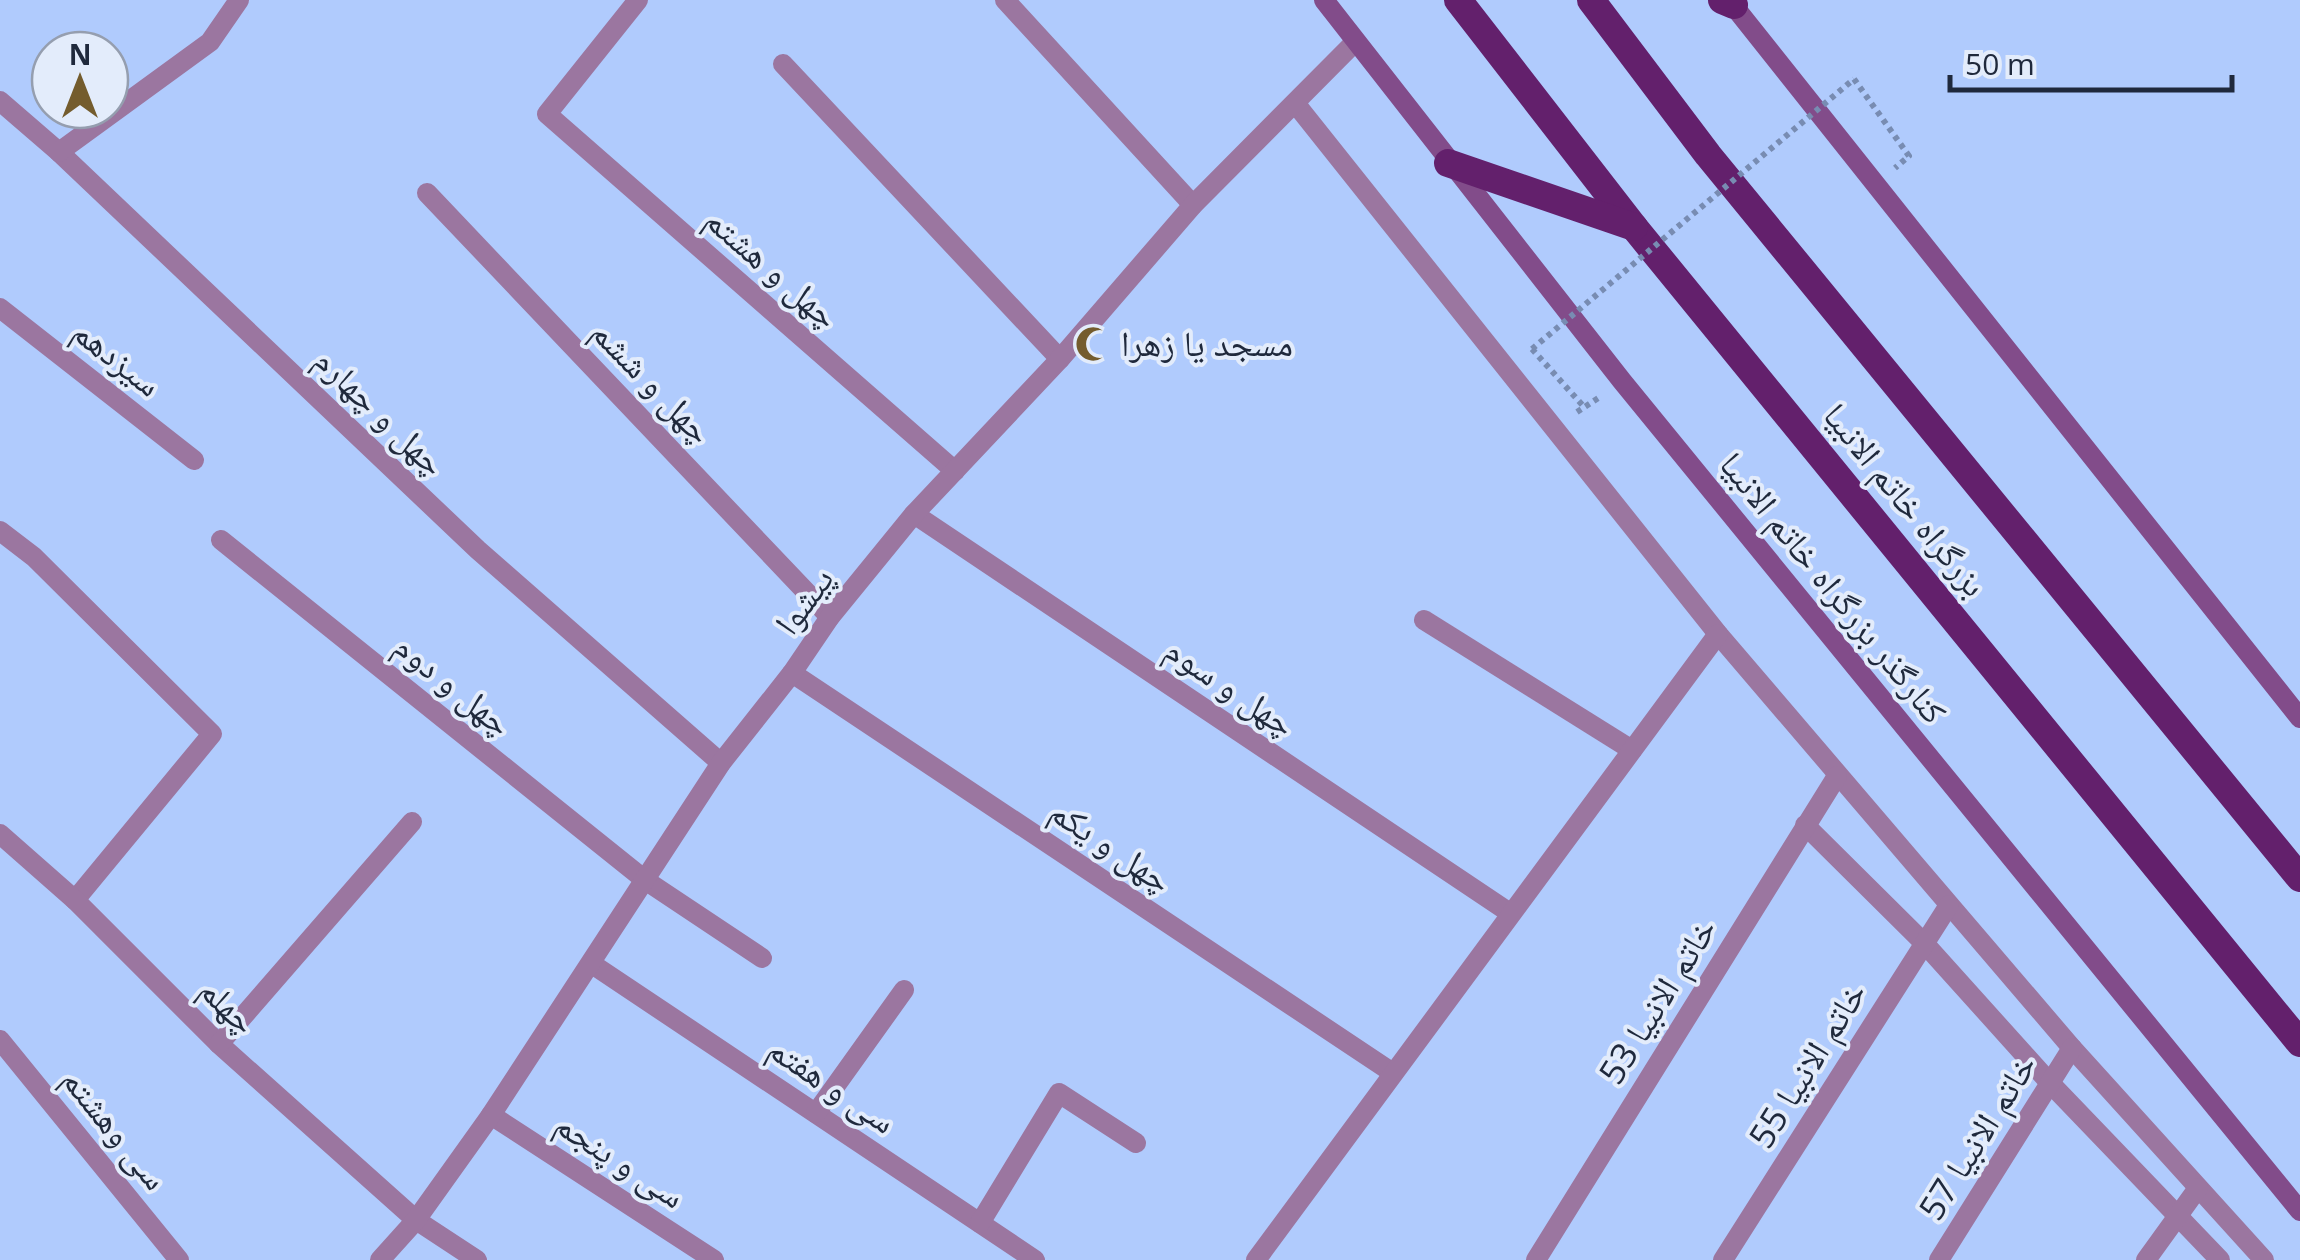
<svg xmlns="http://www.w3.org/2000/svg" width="2300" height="1260" font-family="'Open Sans','Noto Naskh Arabic',sans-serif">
	<rect width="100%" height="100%" fill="#b0cbfd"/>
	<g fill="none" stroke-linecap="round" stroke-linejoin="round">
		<g stroke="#788cb2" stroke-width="6" stroke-dasharray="5 5" stroke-linecap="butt">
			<polyline points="1854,79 1909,156 1895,168"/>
			<polyline points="1532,349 1585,408"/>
			<polyline points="1577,412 1600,397"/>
		</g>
		<g stroke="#9b76a0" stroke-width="20">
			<polyline points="638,0 547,114 955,471"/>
			<polyline points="1005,0 1193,205"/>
			<polyline points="783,64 1060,359"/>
			<polyline points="0,101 59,152 478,550 721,763"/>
			<polyline points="1295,103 1718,634 2072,1048 2264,1260"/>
			<polyline points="59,152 210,42 239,0"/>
			<polyline points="427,193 830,617"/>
			<polyline points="0,308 194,460"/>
			<polyline points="914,514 1510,913"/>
			<polyline points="0,531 34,557 212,734 75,900"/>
			<polyline points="221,540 645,880 762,958"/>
			<polyline points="1424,620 1632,750"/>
			<polyline points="792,673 1393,1073"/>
			<polyline points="1805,825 1924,943 2050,1083 2220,1260"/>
			<polyline points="0,834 75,900 219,1044 416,1220 477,1260"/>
			<polyline points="592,964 1035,1260"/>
			<polyline points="0,1040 179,1260"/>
			<polyline points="219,1044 412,822"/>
			<polyline points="816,1113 904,990"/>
			<polyline points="491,1115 714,1260"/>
			<polyline points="980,1223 1059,1093 1136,1143"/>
			<polyline points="1256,1260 1718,634"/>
			<polyline points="1536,1260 1837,776"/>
			<polyline points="1723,1260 1949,905"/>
			<polyline points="1939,1260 2072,1048"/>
			<polyline points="2146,1260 2198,1188"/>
		</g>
		<polyline stroke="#9b76a0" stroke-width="20" points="380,1260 416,1220 491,1115 721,763 792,673 830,617 914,514 1060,359 1193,205 1355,42"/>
		<g stroke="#824c8a" stroke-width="20">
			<polyline points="1324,0 1622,381 2300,1211"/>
			<polyline points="1729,0 2300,718"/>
		</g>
		<g stroke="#63206c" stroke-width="28">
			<polyline points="1458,0 1634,227 2300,1043"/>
			<polyline points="1591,0 1708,155 2300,878"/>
			<polyline points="1722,0 1734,5"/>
			<polyline points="1448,163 1634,227"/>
		</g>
		<polyline stroke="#788cb2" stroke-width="6" stroke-dasharray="5 5" stroke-linecap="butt" points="1532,349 1854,79"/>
	</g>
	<defs>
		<symbol id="mosque-bare" viewBox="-9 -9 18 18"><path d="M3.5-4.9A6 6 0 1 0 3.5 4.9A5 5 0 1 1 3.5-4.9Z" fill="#745c2d" stroke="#e3ecfb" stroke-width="2.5" paint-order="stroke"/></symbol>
	</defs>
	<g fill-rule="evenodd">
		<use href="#mosque-bare" x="1068" y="319" width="50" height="50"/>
	</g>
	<g text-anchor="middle" stroke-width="8" stroke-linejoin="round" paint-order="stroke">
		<g font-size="35" fill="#1f293c" stroke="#e3ecfb">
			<text transform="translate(772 268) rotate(41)" y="12">چهل و هشتم</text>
			<text transform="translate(117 358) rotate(38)" y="12">سیزدهم</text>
			<text transform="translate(652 382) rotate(46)" y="12">چهل و ششم</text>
			<text transform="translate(380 412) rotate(44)" y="12">چهل و چهارم</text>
			<text transform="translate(1905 500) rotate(51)" y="12">بزرگراه خاتم الانبیا</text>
			<text transform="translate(1833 588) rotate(51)" y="12">کنارگذر بزرگراه خاتم الانبیا</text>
			<text transform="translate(804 601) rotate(-54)" y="12">پیشوا</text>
			<text transform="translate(453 685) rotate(39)" y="12">چهل و دوم</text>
			<text transform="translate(1230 687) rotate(34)" y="12">چهل و سوم</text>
			<text transform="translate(1111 846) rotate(34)" y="12">چهل و یکم</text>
			<text transform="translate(1658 1001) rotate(-58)" y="12">خاتم الانبیا 53</text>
			<text transform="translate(228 1006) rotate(44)" y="12">چهلم</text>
			<text transform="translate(1808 1065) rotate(-58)" y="12">خاتم الانبیا 55</text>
			<text transform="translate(832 1085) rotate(34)" y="12">سی و هفتم</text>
			<text transform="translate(115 1129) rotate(51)" y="12">سی وهشتم</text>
			<text transform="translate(1978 1137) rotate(-58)" y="12">خاتم الانبیا 57</text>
			<text transform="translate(620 1160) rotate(33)" y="12">سی و پنجم</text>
		</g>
		<g font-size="35" fill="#1f293c" stroke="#e3ecfb" text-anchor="start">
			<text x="1121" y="356">مسجد یا زهرا</text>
		</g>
	</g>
	<g transform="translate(80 80)"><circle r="48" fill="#e3ecfb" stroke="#959eaf" stroke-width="2.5"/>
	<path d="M0-8L18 38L0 25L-18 38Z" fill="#745c2d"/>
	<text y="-15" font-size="28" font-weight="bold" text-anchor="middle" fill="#1f293c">N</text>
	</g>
	<path d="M1950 75v15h282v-15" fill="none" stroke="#1f293c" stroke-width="5"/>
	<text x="1965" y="75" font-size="30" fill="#1f293c" stroke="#e3ecfb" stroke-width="8" paint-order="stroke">50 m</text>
</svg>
